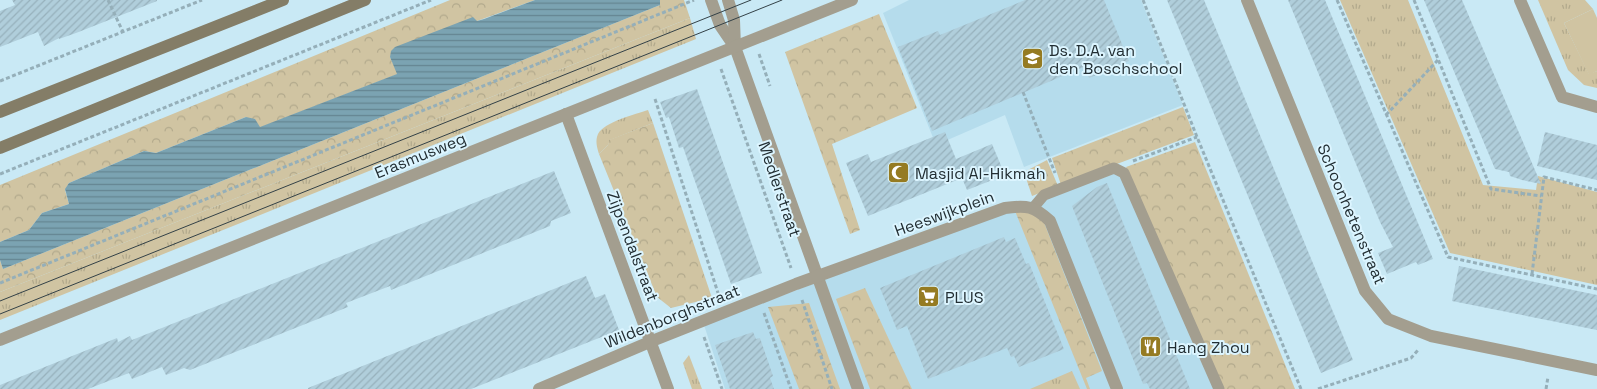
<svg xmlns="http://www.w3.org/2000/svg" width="1597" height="389" font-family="'Space Grotesk',sans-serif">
	<defs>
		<pattern id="grass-tufts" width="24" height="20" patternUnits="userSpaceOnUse" patternTransform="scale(1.25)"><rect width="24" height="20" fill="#d0c4a2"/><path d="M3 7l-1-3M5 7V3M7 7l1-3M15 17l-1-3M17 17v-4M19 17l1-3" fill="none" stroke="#b2a98c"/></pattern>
		<pattern id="forest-crowns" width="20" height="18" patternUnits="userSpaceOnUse" patternTransform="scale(1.25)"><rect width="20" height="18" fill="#d0c4a2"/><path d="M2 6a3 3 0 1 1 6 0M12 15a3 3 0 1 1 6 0" fill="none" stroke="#b2a98c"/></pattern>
		<pattern id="water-rules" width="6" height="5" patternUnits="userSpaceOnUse" patternTransform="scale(1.25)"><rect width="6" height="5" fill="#7ba3b2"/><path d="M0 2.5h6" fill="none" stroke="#648591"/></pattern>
		<pattern id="building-hatch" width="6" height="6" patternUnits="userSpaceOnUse" patternTransform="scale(1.25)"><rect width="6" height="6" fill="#b0cedb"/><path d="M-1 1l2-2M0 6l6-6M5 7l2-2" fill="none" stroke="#97b1bc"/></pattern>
	</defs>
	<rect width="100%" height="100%" fill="#c9e9f5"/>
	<g fill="#b5dcec">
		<polygon points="909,0 1141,0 1183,105 1024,167 1005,115 936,145 883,13"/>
		<polygon points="1123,167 1219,389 725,389 704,325"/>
	</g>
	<g fill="url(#grass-tufts)">
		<polygon points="1340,0 1408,0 1483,185 1536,190 1538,176 1597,192 1597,285 1450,253"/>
		<polygon points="1538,0 1585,0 1593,9 1564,23 1589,74 1597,71 1597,88 1584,85 1568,70"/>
		<polygon points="690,18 696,39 0,320 0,292"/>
		<path d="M648 110 653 123 610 140 608 145 599 154C597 147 595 141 598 134 604 122 636 114 648 110Z"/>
		<polygon points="689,355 702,389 692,389 683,363"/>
		<polygon points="1072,371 1080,389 1030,389"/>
	</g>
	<g fill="url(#forest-crowns)">
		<polygon points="450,0 535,0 477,21 390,57 398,74 259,128 246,117 156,153 144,151 69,183 65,190 69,204 42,213 29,230 0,242 0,185"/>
		<polygon points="660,0 684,0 690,18 0,292 0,260 3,269 660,5"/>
		<polygon points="879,14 917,108 832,144 860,230 850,234 785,52"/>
		<polygon points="1183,107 1194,135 1061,185 1052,158"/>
		<polygon points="653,123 712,298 671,308 657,297 599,154 608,145 609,140"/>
		<polygon points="1195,142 1295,389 1223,389 1126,167"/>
		<polygon points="1047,160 1058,186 1032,196 1024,172"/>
		<polygon points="1038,207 1102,371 1086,378 1090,389 1087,389 1015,211"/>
		<polygon points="865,288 912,389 870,389 836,299"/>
		<polygon points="809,303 840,389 799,389 768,307"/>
	</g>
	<polygon fill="#d0c4a2" points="1593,9 1597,18 1597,71 1589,75 1564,23"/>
	<polygon fill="url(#water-rules)" points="535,0 660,0 660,5 3,269 0,260 0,242 29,230 42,213 69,204 65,189 69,183 144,151 156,153 246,117 255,119 260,127 397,74 390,57 391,51 395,47 473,17 477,21 484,19"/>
	<g fill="url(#building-hatch)">
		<polygon points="12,0 157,0 157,1 76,33 59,39 59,38 44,46 38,32 0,47 0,11 15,5"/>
		<polygon points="1025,0 1104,0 1129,61 1089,78 1084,67 932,131 898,47 938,31 940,35"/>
		<polygon points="1167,0 1204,0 1353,360 1321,373"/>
		<polygon points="1288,0 1325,0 1433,259 1418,265 1416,262 1387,274 1378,253 1393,247 1380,222"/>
		<polygon points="1424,0 1462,0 1541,184 1522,180 1510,176 1509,172 1495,169"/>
		<polygon points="697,89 762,273 731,284 683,147 679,148 669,117 666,118 660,102"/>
		<polygon points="945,132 956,159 992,144 1005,175 967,190 962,178 868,216 846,163 868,154 871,162"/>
		<polygon points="1545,132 1597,145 1597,180 1537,166"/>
		<polygon points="554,171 571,213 551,221 550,226 391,290 390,286 346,303 348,307 190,370 184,368 166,375 162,367 132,379 129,373 88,389 0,389 0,385 117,338 118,342 130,336 132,340"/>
		<polygon points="1107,183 1145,277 1190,389 1150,389 1147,383 1143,384 1072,206 1097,187"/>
		<polygon points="1004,237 1006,242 1015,238 1026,264 1029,263 1064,349 1019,367 1014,356 1011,357 1007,348 928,379 907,326 897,330 880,288"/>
		<polygon points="1459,266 1597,295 1597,330 1452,301"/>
		<polygon points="586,276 595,298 605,294 619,330 471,389 308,389 308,388"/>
		<polygon points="753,332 756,339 760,338 773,376 770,378 774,389 730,389 715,345"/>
	</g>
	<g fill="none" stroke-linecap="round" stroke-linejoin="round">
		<g stroke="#95afb9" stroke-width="3" stroke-dasharray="4 2.5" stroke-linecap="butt">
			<polyline points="108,0 123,32"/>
			<polyline points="1143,0 1197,137 1301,389"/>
			<polyline points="1337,0 1448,257 1597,289"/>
			<polyline points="1414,0 1491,189 1541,196"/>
			<polyline points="759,54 770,86"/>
			<polyline points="721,69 791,268"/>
			<polyline points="0,81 202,0"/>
			<polyline points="1023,92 1055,173"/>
			<polyline points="655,99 719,296"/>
			<polyline points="1386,115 1438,60"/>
			<polyline points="1133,161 1197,137"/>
			<polyline points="0,174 431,0"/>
			<polyline points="1532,274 1544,177 1597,190"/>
			<polyline points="0,283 694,0"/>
			<polyline points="802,300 832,389"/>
			<polyline points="764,313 791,389"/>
			<polyline points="704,337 722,389"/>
			<polyline points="1318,389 1411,358 1419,349"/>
			<polyline points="1546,389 1548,377"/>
		</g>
		<polyline stroke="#a39e8f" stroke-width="11" points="1033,208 1044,195 1114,168 1124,173 1219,389"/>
		<g stroke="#a39e8f" stroke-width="12">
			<polyline points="711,0 720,25 735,47 858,389"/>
			<polyline points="728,0 734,20 735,47"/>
			<polyline points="1247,0 1365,291 1388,319 1431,336 1597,370"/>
			<polyline points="1520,0 1562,97 1597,107"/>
			<polyline points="566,114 668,389"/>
			<polyline points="0,340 852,0"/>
			<path d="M539 389 652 341 796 284 1005 208C1027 205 1034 206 1050 221L1117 389"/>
		</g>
		<g stroke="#847d67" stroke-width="12">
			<polyline points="0,112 283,0"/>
			<polyline points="0,148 365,0"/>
		</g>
		<g stroke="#334147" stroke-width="1">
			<polyline points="0,301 751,0"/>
			<polyline points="0,314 782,0"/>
		</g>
	</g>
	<defs>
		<symbol id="school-square" viewBox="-11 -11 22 22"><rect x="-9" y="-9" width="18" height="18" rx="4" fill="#957b22" stroke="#dcf5ff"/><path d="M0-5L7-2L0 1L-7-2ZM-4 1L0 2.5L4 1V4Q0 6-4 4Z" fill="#fff"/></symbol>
		<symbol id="mosque-square" viewBox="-11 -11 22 22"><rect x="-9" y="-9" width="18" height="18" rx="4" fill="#957b22" stroke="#dcf5ff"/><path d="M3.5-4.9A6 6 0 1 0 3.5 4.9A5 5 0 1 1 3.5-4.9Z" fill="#fff"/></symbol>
		<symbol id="supermarket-square" viewBox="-11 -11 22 22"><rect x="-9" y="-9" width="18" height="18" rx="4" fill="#957b22" stroke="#dcf5ff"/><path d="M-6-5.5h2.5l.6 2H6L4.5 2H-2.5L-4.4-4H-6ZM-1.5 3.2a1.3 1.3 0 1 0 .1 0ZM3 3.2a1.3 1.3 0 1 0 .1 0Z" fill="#fff"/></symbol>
		<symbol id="restaurant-square" viewBox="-11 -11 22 22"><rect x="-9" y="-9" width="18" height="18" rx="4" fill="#957b22" stroke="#dcf5ff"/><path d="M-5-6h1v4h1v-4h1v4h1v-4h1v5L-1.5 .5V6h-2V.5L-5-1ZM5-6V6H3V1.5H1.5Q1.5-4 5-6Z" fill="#fff"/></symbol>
	</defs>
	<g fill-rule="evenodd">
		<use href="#school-square" x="1020" y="46" width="25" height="25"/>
		<use href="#mosque-square" x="886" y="160" width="25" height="25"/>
		<use href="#supermarket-square" x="916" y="284" width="25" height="25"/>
		<use href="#restaurant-square" x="1138" y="334" width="25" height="25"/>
	</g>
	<g text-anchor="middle" stroke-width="4" stroke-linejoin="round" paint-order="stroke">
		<g font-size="16" fill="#222e33" stroke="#dcf5ff" text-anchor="start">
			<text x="1049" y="56">Ds. D.A. van<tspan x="1049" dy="18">den Boschschool</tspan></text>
			<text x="915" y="179">Masjid Al-Hikmah</text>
			<text x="945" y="303">PLUS</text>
			<text x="1167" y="353">Hang Zhou</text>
		</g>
		<g font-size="16" fill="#222e33" stroke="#dcf5ff">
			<text transform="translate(420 155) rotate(-22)" y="6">Erasmusweg</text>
			<text transform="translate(780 189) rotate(71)" y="6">Medlerstraat</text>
			<text transform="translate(944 213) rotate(-20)" y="6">Heeswijkplein</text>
			<text transform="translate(1352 214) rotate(67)" y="6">Schoonhetenstraat</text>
			<text transform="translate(633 246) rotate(69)" y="6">Zijpendalstraat</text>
			<text transform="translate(672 316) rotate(-22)" y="6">Wildenborghstraat</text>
		</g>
	</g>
</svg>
